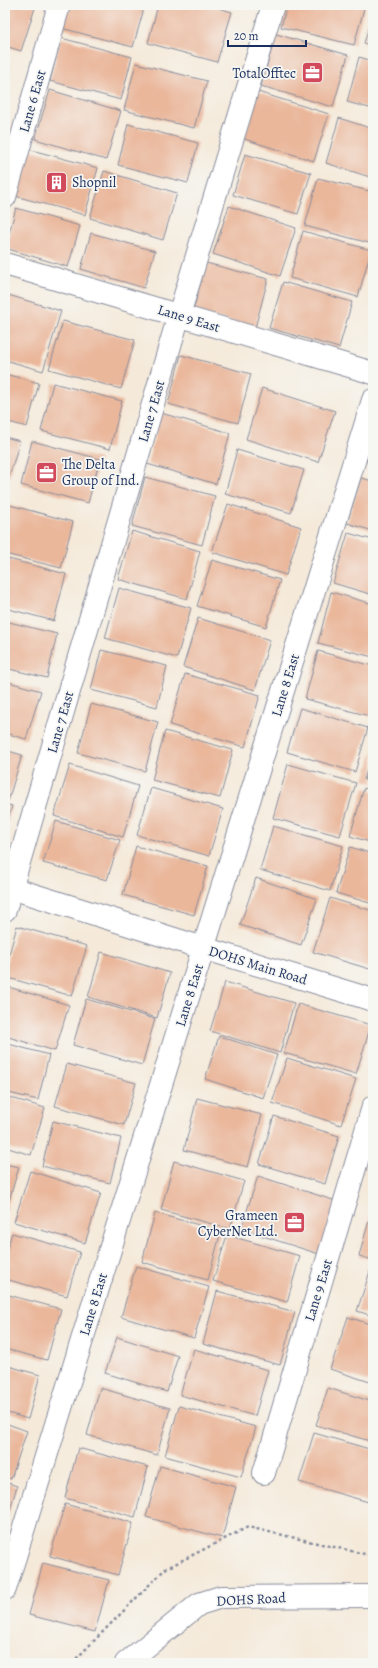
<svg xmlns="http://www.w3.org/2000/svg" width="378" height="1668" font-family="Alegreya,serif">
	<rect width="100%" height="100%" fill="#f6f6f2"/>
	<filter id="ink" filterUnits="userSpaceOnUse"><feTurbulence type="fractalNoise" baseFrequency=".025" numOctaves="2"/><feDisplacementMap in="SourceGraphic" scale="8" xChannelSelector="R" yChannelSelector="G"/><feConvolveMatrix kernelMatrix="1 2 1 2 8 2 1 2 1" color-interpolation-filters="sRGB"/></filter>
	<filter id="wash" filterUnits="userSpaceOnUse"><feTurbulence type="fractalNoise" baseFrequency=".012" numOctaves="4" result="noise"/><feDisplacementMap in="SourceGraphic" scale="16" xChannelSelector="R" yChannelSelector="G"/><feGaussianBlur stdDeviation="0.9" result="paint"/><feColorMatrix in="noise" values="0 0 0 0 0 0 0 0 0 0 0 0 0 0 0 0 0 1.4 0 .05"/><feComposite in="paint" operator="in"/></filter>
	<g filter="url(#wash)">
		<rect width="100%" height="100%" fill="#f5eada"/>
		<g id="blocks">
			<g fill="#eab79b">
				<polygon points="5,5 36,5 21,51 5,46"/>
				<polygon points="67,5 145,5 133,47 61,28"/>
				<polygon points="158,5 208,5 232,12 217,62 148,43"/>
				<polygon points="287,5 365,5 354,45 281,27"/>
				<polygon points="373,14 373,46 364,43"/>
				<polygon points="276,34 348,55 333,107 261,86"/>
				<polygon points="61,38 132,57 121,100 50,81"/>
				<polygon points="359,57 373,61 373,109 347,102"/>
				<polygon points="136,63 207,81 194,128 124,110"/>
				<polygon points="50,90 121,111 106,160 35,139"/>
				<polygon points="258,92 329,114 314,161 244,139"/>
				<polygon points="339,118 373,129 373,178 326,163"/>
				<polygon points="128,124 198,143 188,183 118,165"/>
				<polygon points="28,149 98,168 85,215 15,196"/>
				<polygon points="245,154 311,173 298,214 233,195"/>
				<polygon points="104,171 177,193 163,240 90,218"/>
				<polygon points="318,178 373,192 373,244 305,226"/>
				<polygon points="229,206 296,228 280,276 213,254"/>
				<polygon points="16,208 80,226 68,267 5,248"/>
				<polygon points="303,231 371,250 358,297 290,278"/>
				<polygon points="91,233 155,251 144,288 81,269"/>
				<polygon points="206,263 268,279 255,328 193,311"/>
				<polygon points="283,282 352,302 339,348 269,328"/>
				<polygon points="5,294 61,311 43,371 5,360"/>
				<polygon points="63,321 135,340 121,389 49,369"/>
				<polygon points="181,355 251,374 238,423 168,404"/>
				<polygon points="5,374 39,383 27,427 5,421"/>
				<polygon points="53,383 122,401 110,449 41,431"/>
				<polygon points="262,388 335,411 318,462 246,439"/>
				<polygon points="161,413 230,433 216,484 147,464"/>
				<polygon points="5,437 20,441 5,490"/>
				<polygon points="32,441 100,459 88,503 21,485"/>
				<polygon points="373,444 373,464 367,462"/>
				<polygon points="237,450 304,470 291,513 225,494"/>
				<polygon points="145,477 215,496 202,545 132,526"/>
				<polygon points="361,478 373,481 373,531 347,523"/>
				<polygon points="228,504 301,527 286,575 212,552"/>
				<polygon points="10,505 73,522 61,568 5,554 5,523"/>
				<polygon points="132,531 200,551 187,599 118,579"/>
				<polygon points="348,533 373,540 373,595 333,583"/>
				<polygon points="5,558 66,574 54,621 5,608"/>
				<polygon points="212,560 280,580 266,627 197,606"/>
				<polygon points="119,588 191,608 177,658 105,638"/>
				<polygon points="331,592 373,604 373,657 318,643"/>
				<polygon points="198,618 270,640 255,690 183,667"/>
				<polygon points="5,621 57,634 47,678 5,668"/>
				<polygon points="101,650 167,666 157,707 91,690"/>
				<polygon points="318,651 373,666 373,717 305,699"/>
				<polygon points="185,674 260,695 245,747 170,725"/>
				<polygon points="5,681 41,691 26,739 5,733"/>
				<polygon points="91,704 158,722 145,771 78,753"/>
				<polygon points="300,708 368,728 355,772 287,752"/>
				<polygon points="165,731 233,750 220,798 152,780"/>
				<polygon points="5,750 22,755 8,801 5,801"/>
				<polygon points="373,751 373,783 364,780"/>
				<polygon points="288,764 356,783 340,836 273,818"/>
				<polygon points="70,765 138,786 123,837 54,816"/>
				<polygon points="151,788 223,809 209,856 137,835"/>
				<polygon points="364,788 373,791 373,843 350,836"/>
				<polygon points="5,804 12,806 5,829"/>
				<polygon points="56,821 120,840 107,880 43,863"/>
				<polygon points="273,826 343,846 330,891 260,870"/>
				<polygon points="136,846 208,866 194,915 123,895"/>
				<polygon points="350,847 373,854 373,904 336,893"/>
				<polygon points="256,878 317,899 301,945 240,925"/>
				<polygon points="330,898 373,911 373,970 313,952"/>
				<polygon points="17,926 87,946 72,996 5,977 5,969"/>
				<polygon points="101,952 170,973 157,1018 88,997"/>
				<polygon points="225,982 294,1003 280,1053 210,1031"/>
				<polygon points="5,986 69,1005 55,1051 5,1036"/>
				<polygon points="86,999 155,1019 142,1065 73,1045"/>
				<polygon points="298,1004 371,1025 356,1074 284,1053"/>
				<polygon points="219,1036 277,1055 263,1098 205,1079"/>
				<polygon points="5,1043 49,1055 38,1100 5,1092"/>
				<polygon points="287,1058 356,1079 341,1125 272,1103"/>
				<polygon points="67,1064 136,1083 124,1125 55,1106"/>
				<polygon points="5,1096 45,1108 31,1155 5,1147"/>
				<polygon points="197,1098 262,1115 248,1167 184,1150"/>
				<polygon points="274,1116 339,1136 325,1184 259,1164"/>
				<polygon points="53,1121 121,1138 110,1183 42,1166"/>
				<polygon points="174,1161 244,1181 230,1229 161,1210"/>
				<polygon points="5,1164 19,1167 5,1214"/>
				<polygon points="30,1171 101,1193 85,1243 14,1222"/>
				<polygon points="258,1176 336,1201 319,1254 241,1229"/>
				<polygon points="155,1213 221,1231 208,1280 142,1262"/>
				<polygon points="370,1217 373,1218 373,1260 359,1256"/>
				<polygon points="12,1233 80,1252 67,1296 5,1279 5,1255"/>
				<polygon points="227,1235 300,1256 287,1302 213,1281"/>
				<polygon points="373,1262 373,1316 357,1311"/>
				<polygon points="136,1266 209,1287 194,1338 121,1317"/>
				<polygon points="217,1291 295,1312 280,1365 203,1344"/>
				<polygon points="5,1294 61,1309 47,1360 5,1349"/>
				<polygon points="348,1317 373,1325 373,1383 330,1369"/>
				<polygon points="117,1337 178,1356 167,1392 105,1373"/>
				<polygon points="194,1349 268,1370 255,1416 180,1395"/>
				<polygon points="5,1365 40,1375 28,1419 5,1412"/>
				<polygon points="100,1388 170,1408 157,1455 87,1435"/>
				<polygon points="328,1388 373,1402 373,1442 316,1425"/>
				<polygon points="179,1406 256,1427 241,1477 165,1456"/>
				<polygon points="5,1423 27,1431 11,1479 5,1477"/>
				<polygon points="314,1433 373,1450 372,1503 299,1482"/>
				<polygon points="78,1448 148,1467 135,1517 65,1498"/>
				<polygon points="160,1466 236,1487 222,1538 146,1517"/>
				<polygon points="5,1482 17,1486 5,1527"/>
				<polygon points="65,1504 133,1523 118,1575 50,1556"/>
				<polygon points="43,1563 109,1580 95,1632 29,1615"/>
			</g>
		</g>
	</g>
	<g filter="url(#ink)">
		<use href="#blocks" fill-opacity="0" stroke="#888c9c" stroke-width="1"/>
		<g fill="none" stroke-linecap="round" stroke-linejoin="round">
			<defs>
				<g id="street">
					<polyline points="5,197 59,5"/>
					<polyline points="5,264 373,373"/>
					<polyline points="5,886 203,948 373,1000"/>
					<polyline points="5,910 179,315 273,5"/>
					<polyline points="264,1473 373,1107"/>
					<polyline points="5,1589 373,400"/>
				</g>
				<polyline id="secondary" points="126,1663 199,1604 221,1597 373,1596"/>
			</defs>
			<use href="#street" stroke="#888c9c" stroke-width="24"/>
			<use href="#secondary" stroke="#888c9c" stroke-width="24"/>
			<polyline stroke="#888c9c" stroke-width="2.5" stroke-dasharray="3 3" stroke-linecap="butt" points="72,1663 165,1569 248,1527 373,1556"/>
			<use href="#street" stroke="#fff" stroke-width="22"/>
			<use href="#secondary" stroke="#fff" stroke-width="22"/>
		</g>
	</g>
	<defs>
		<symbol id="office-square" viewBox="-11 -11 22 22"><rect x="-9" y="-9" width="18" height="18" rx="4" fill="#d1495b" stroke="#f6f6f2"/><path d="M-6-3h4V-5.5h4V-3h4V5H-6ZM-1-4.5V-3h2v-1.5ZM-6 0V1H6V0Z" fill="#fff"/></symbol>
		<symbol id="building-square" viewBox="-11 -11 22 22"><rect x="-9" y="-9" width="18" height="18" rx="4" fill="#d1495b" stroke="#f6f6f2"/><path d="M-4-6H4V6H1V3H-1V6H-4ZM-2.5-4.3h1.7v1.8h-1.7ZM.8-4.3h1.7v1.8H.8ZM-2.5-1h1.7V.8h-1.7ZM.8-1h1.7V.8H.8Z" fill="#fff"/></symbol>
	</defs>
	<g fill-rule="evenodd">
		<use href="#office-square" x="300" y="60" width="25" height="25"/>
		<use href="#building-square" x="44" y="170" width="25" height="25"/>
		<use href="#office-square" x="34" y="460" width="25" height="25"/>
		<use href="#office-square" x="282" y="1210" width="25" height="25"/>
	</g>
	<g text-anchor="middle" stroke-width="3.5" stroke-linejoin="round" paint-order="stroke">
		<g font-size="14" fill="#1b2f5e" stroke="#f6f6f2" text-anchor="end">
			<text x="296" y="78">TotalOfftec</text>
			<text x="72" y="187" text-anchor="start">Shopnil</text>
			<text x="62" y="469" text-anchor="start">The Delta<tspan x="62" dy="16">Group of Ind.</tspan></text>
			<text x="278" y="1220">Grameen<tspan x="278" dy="16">CyberNet Ltd.</tspan></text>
		</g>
		<g font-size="14" fill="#1b2f5e" stroke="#f6f6f2">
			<text transform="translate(32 101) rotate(-74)" y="5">Lane 6 East</text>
			<text transform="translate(189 318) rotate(17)" y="5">Lane 9 East</text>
			<text transform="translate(151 411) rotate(-74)" y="5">Lane 7 East</text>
			<text transform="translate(285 685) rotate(-73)" y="5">Lane 8 East</text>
			<text transform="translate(60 722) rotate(-74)" y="5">Lane 7 East</text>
			<text transform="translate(258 965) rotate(17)" y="5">DOHS Main Road</text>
			<text transform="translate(189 995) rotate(-73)" y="5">Lane 8 East</text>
			<text transform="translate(318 1290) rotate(-73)" y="5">Lane 9 East</text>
			<text transform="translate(93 1304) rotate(-73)" y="5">Lane 8 East</text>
			<text transform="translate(251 1599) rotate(-3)" y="5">DOHS Road</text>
		</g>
	</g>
	<rect width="378" height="1668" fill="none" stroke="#f6f6f2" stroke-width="20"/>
	<path d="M228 40v6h78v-6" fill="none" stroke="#1b2f5e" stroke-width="2"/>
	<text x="234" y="40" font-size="12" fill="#1b2f5e" stroke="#f6f6f2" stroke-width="3" paint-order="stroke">20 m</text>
</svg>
